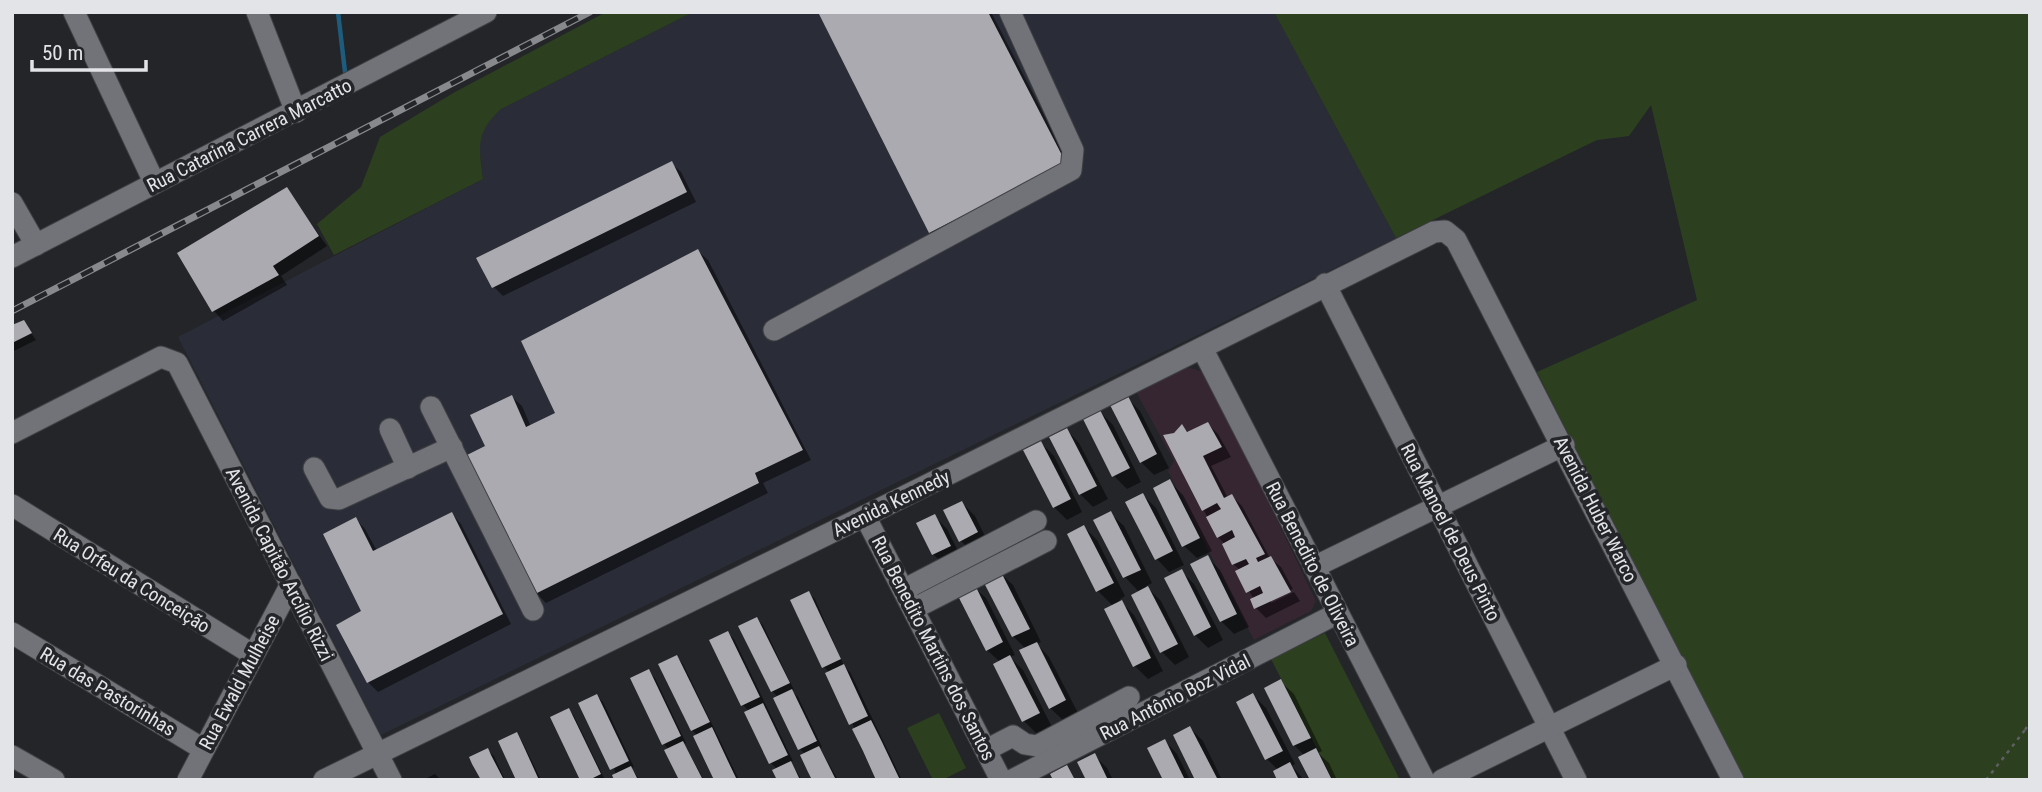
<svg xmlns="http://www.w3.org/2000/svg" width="2042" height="792" font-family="'Roboto Condensed',sans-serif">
	<rect width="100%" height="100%" fill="#232529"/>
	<polygon fill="#2a2d37" points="693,12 1274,12 1396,238 381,735 178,337 483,179 479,143 486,122 501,109"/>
	<polygon fill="#362632" points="1186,367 1201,371 1209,378 1316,601 1311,611 1254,640 1168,471 1174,461 1136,392"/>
	<g fill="#2c4020">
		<path d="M606 12H693L501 109C475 133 479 147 483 179L334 255 317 224 361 187 380 137 455 92Z"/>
		<polygon points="1274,12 2030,12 2030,780 1743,780 1537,372 1697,300 1651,105 1629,136 1597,140 1396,238"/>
		<polygon points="1325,633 1400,780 1333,780 1271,659"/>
		<polygon points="939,713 966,768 942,780 933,780 907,728"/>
	</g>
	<g fill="#0007">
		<polygon points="825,12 991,12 1074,173 940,242 930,232"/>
		<polygon points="671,163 681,172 696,202 503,296 494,287"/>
		<polygon points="287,190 327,246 281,276 287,285 223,321 214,311 179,253"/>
		<polygon points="698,251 708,260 811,460 763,483 768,493 546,603 536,593 488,447 512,397 522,406 531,427 557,414"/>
		<polygon points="23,322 36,340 12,352 12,327"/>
		<polygon points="1127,398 1140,411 1169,468 1154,475 1141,462"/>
		<polygon points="1100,412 1113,425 1141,482 1127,489 1114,476 1085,420"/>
		<polygon points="1208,424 1218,434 1231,457 1211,466 1228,498 1232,496 1242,506 1270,558 1281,567 1293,589 1271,599 1271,603 1294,592 1300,601 1266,618 1256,608 1254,599 1237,572 1240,570 1233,564 1225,544 1218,537 1165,437 1175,434 1182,426 1189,433"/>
		<polygon points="1067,430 1079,443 1108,499 1093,507 1080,494"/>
		<polygon points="1041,443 1054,456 1082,512 1067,520 1054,507"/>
		<polygon points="1170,482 1183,495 1212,551 1197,558 1184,546"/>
		<polygon points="1143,495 1156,508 1184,565 1169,572 1157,559 1128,503"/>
		<polygon points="962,503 975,516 990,546 974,554 961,541"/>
		<polygon points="452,514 461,524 511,624 378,692 368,682 356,519 365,529 377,551"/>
		<polygon points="1111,514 1124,526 1152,583 1146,586 1161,601 1189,657 1175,665 1162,652 1139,592 1125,577 1096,521"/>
		<polygon points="934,516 947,529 962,559 946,567 933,554 918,524"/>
		<polygon points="1084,527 1097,540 1125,596 1119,600 1134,615 1163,671 1148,679 1135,666 1113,606 1098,591"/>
		<polygon points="1207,557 1220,570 1249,627 1234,634 1221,621"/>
		<polygon points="1181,571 1194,584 1223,640 1208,648 1195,635"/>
		<polygon points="1000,573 1013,585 1041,642 1037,644 1049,657 1078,713 1063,720 1050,708 1026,649 1013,636 985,580"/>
		<polygon points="973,586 986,598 1015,655 1010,657 1023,670 1052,727 1037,734 1024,721 1000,662 987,650"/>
		<polygon points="809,593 815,599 844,666 850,672 902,780 878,780 829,672 824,667"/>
		<polygon points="757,619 763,625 794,690 792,691 798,697 822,747 820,748 838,780 814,780 805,754 800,749 778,697 772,691"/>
		<polygon points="728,633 734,639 793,761 790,762 802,780 779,780 777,769 771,763 749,711 743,705 712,641"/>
		<polygon points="677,657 683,664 739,780 716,780 698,736 692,730"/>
		<polygon points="648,672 655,678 686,743 684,744 704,780 681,780 669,750 664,744"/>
		<polygon points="1281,682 1294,694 1322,751 1318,753 1329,763 1337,780 1312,780 1305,756 1294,745 1266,689"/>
		<polygon points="1253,695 1266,708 1295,764 1292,766 1304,780 1279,780 1278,770 1267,759"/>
		<polygon points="597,696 603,702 634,767 631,768 640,780 617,780"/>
		<polygon points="568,710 574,716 605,780 582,780"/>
		<polygon points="1190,728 1203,741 1222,780 1197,780"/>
		<polygon points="516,735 522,741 541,780 518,780"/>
		<polygon points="1165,741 1177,754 1190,780 1165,780"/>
		<polygon points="487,750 494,756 505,780 482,780"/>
		<polygon points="1094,755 1107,768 1113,780 1088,780"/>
		<polygon points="435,774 441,780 423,780"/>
	</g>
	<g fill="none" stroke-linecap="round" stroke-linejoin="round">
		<polyline stroke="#1e5c7d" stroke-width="4.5" points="338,12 345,72"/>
	</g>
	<g fill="#abaab0">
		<polygon points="822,12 988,12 1066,163 929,233 819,14"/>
		<polygon points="672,161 687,192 492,288 476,258"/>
		<polygon points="287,187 319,236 273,266 279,275 212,312 177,253"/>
		<polygon points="698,249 803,450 755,473 759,483 535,594 467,455 485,446 470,415 512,395 526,427 555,413 521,341"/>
		<polygon points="24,320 32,333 12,343 12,325"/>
		<polygon points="1128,396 1157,454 1140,463 1110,405"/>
		<polygon points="1100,410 1130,468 1112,477 1083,419"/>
		<polygon points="1208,422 1222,447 1203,456 1224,498 1232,494 1265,554 1256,558 1258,562 1271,556 1291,592 1254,609 1250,599 1263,593 1260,586 1246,593 1235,571 1249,564 1246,559 1232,565 1222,544 1235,537 1232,530 1217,538 1206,517 1221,509 1217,503 1202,511 1163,435 1174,433 1182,424 1187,432"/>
		<polygon points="1067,428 1097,486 1079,495 1049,437"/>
		<polygon points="1041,441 1071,499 1053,508 1023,450"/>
		<polygon points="1170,479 1200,538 1182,547 1153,488"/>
		<polygon points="1143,493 1173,551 1155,560 1125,502"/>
		<polygon points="962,501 978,532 959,542 943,510"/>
		<polygon points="1111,511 1141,570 1123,578 1093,520"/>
		<polygon points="452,512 503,614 367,683 336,625 361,611 323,534 356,517 373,551"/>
		<polygon points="935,514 951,546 932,555 916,523"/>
		<polygon points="1084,525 1114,583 1096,592 1067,534"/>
		<polygon points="1208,555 1237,614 1220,622 1190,564"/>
		<polygon points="1182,569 1211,627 1194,636 1164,578"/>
		<polygon points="1000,570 1030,629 1012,637 982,579"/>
		<polygon points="974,583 1003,642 986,651 956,592"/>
		<polygon points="1148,586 1178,644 1160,653 1131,595"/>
		<polygon points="809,591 841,659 822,668 790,600"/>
		<polygon points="1122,600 1151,658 1133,667 1104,609"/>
		<polygon points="757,617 790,683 771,692 738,626"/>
		<polygon points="728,631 760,697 741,706 709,640"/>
		<polygon points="1037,642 1066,700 1049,709 1019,650"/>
		<polygon points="677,655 710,722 691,731 658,664"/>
		<polygon points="1010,655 1040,713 1022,722 993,664"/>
		<polygon points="844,664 868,716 849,725 825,673"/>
		<polygon points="649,669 681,736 662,745 630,678"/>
		<polygon points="1281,679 1311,738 1293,746 1264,688"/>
		<polygon points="792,689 817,741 798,750 773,698"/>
		<polygon points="1253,693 1283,751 1265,760 1236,702"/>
		<polygon points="597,694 629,761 610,770 578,703"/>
		<polygon points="763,703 788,755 769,764 744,712"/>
		<polygon points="569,708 601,774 589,780 580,780 550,717"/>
		<polygon points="871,720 882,742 900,780 876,780 863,751 852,729"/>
		<polygon points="1190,726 1218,780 1195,780 1173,735"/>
		<polygon points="712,727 726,757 737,780 714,780 693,736"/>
		<polygon points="517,732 524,747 539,780 516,780 498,741"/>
		<polygon points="1165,739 1185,780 1163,780 1147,748"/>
		<polygon points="683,741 687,749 703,780 679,780 664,750"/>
		<polygon points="819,746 836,780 812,780 807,770 800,755"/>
		<polygon points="488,748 491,755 504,780 481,780 472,764 469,757"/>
		<polygon points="1316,748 1332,780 1310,780 1298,757"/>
		<polygon points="1095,753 1108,780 1086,780 1077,762"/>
		<polygon points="791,761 800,780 777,780 772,770"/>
		<polygon points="1290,762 1299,780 1277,780 1273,771"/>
		<polygon points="1067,765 1075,780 1053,780 1050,774"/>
		<polygon points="631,766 638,780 614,780 612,775"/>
	</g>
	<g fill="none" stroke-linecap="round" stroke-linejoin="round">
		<defs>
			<g id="minor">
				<polyline points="74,12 154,182"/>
				<polyline points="257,12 296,112"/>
				<polyline points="12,203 36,245"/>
				<polyline points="12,257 486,12"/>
				<polyline points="1325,284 1576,780"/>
				<polyline points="774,330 1071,170 1073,150 1010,12"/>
				<polyline points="1202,348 1424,780"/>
				<polyline points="431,407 533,610"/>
				<polyline points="390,429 408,468"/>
				<polyline points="12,433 161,357 177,363 391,780"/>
				<polyline points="314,468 330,498 339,499 452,447"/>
				<polyline points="12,505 252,654"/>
				<polyline points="865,516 1001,780"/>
				<polyline points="1314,567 1564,445"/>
				<polyline points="905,589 1036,521"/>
				<polyline points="915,608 1046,541"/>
				<polyline points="12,633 203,749"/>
				<polyline points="986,750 1013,736 1025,744 1037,746 1129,697"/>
				<polyline points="12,756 54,780"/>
				<polyline points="188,780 291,584"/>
				<polyline points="324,780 865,516 1434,232 1445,231 1456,240 1733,780"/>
				<polyline points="1012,780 1338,613"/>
				<polyline points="1442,780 1676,665"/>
			</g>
		</defs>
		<use href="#minor" stroke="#404145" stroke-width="23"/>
		<g stroke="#5e5f63" stroke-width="2.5" stroke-dasharray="3.5 5" stroke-linecap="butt">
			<polyline points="2025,730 2030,722"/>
			<polyline points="1986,780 2025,730 2030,728"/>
		</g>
		<use href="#minor" stroke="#717378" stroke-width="21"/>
		<defs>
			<polyline id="rail" points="12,311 590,12"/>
		</defs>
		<use href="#rail" stroke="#87898c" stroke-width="7"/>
		<use href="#rail" stroke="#232529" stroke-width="4.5" stroke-dasharray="13" stroke-linecap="butt"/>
	</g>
	<g text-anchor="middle" stroke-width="7" stroke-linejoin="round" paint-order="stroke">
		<g font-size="19" fill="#e3e4e7" stroke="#232529">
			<text transform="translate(249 135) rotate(-27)" y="7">Rua Catarina Carrera Marcatto</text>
			<text transform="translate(891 503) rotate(-26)" y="7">Avenida Kennedy</text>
			<text transform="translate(1596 509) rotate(63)" y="7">Avenida Huber Warco</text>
			<text transform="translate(1451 532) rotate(63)" y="7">Rua Manoel de Deus Pinto</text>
			<text transform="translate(280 564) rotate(63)" y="7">Avenida Capitão Arcílio Rizzi</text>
			<text transform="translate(1313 564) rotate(63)" y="7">Rua Benedito de Oliveira</text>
			<text transform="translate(132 580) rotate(32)" y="7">Rua Orfeu da Conceição</text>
			<text transform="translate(934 648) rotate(63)" y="7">Rua Benedito Martins dos Santos</text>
			<text transform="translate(239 682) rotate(-62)" y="7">Rua Ewald Mulheise</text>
			<text transform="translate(108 691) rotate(31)" y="7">Rua das Pastorinhas</text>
			<text transform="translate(1175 697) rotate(-27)" y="7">Rua Antônio Boz Vidal</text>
		</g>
	</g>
	<rect width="2042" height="792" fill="none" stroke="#e3e4e7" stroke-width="28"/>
	<path d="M32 60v10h114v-10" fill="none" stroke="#e3e4e7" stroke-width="3.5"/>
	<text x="42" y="60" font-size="21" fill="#e3e4e7" stroke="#232529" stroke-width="5" paint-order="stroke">50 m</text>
</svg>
